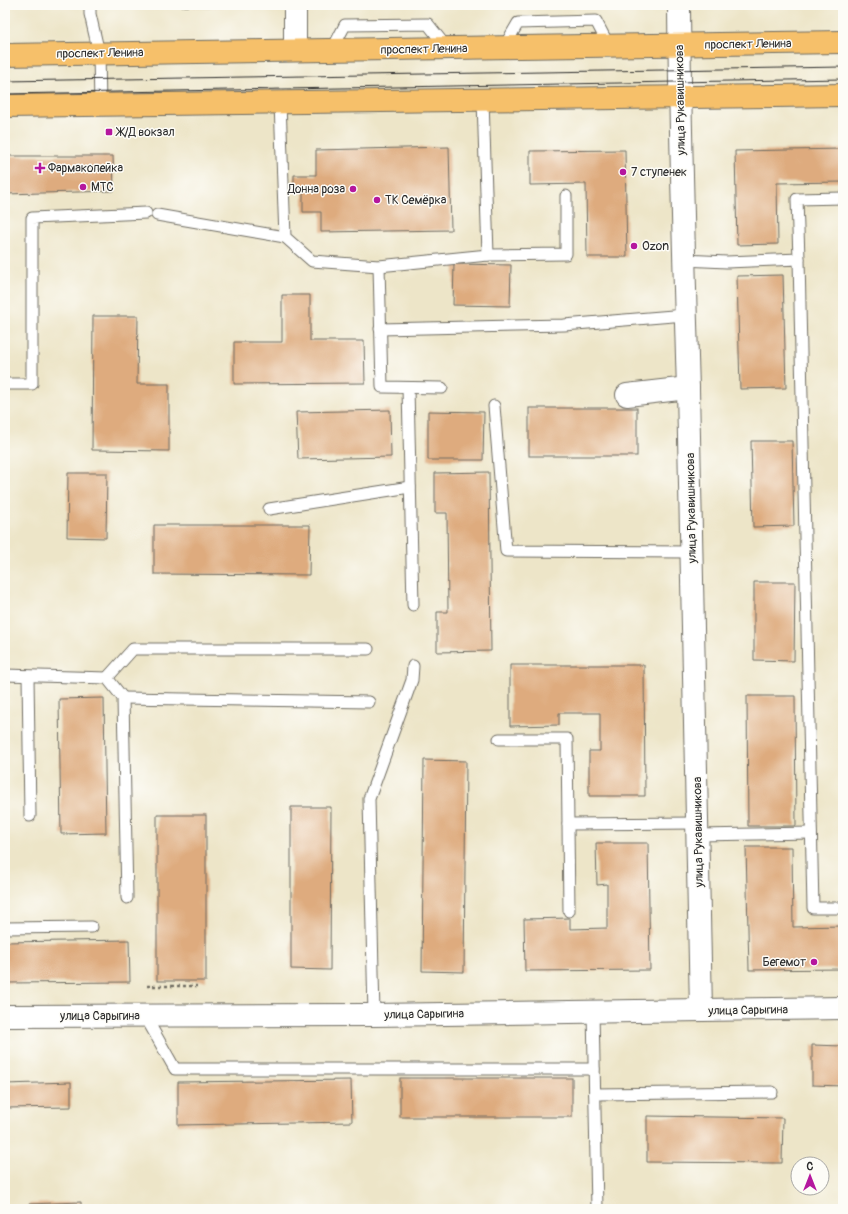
<svg xmlns="http://www.w3.org/2000/svg" width="848" height="1214" font-family="Pangolin,sans-serif">
	<rect width="100%" height="100%" fill="#fdfcf7"/>
	<filter id="ink" filterUnits="userSpaceOnUse"><feTurbulence type="fractalNoise" baseFrequency=".025" numOctaves="2"/><feDisplacementMap in="SourceGraphic" scale="8" xChannelSelector="R" yChannelSelector="G"/><feConvolveMatrix kernelMatrix="1 2 1 2 8 2 1 2 1" color-interpolation-filters="sRGB"/></filter>
	<filter id="wash" filterUnits="userSpaceOnUse"><feTurbulence type="fractalNoise" baseFrequency=".012" numOctaves="4" result="noise"/><feDisplacementMap in="SourceGraphic" scale="16" xChannelSelector="R" yChannelSelector="G"/><feGaussianBlur stdDeviation="0.9" result="paint"/><feColorMatrix in="noise" values="0 0 0 0 0 0 0 0 0 0 0 0 0 0 0 0 0 1.4 0 .05"/><feComposite in="paint" operator="in"/></filter>
	<g filter="url(#wash)">
		<rect width="100%" height="100%" fill="#ede5c8"/>
		<g id="blocks">
			<g fill="#deab7e">
				<polygon points="133,5 250,5 250,7 133,6"/>
				<polygon points="449,147 451,230 321,232 321,212 303,212 303,189 294,189 294,175 316,175 316,150"/>
				<polygon points="843,149 843,182 777,183 778,244 737,245 735,151"/>
				<polygon points="625,150 627,257 587,257 586,184 530,185 530,151"/>
				<polygon points="5,156 113,156 114,191 5,194"/>
				<polygon points="454,264 511,265 510,306 453,305"/>
				<polygon points="783,275 786,388 740,389 737,276"/>
				<polygon points="282,295 310,295 310,341 364,341 365,383 234,384 234,342 282,342"/>
				<polygon points="93,316 138,316 137,384 169,384 169,451 92,450"/>
				<rect x="529" y="408" width="108" height="48"/>
				<polygon points="390,410 391,457 298,459 296,412"/>
				<polygon points="428,411 484,412 483,460 428,460"/>
				<polygon points="751,441 792,441 794,526 753,527"/>
				<polygon points="489,472 491,651 437,652 437,612 448,612 447,513 435,513 435,473"/>
				<polygon points="68,473 107,473 106,538 67,537"/>
				<polygon points="154,525 310,525 309,575 154,574"/>
				<polygon points="754,582 795,582 794,661 754,660"/>
				<polygon points="510,665 644,665 645,796 589,796 589,751 600,751 600,713 559,713 559,725 510,726"/>
				<polygon points="747,696 795,696 796,826 748,826"/>
				<polygon points="104,698 106,833 61,834 59,699"/>
				<polygon points="424,760 466,761 464,972 422,971"/>
				<polygon points="291,807 331,807 330,970 291,969"/>
				<rect x="157" y="815" width="49" height="166"/>
				<polygon points="596,843 648,843 650,970 525,971 524,919 570,918 570,929 607,928 607,884 597,885"/>
				<polygon points="746,847 792,847 793,927 843,926 843,969 749,970"/>
				<polygon points="129,940 130,982 5,983 5,942"/>
				<polygon points="812,1045 843,1046 843,1086 812,1085"/>
				<rect x="400" y="1078" width="172" height="39"/>
				<polygon points="351,1080 352,1122 178,1125 178,1082"/>
				<polygon points="71,1082 71,1107 5,1108 5,1084"/>
				<polygon points="647,1116 783,1118 782,1163 647,1162"/>
				<polygon points="81,1202 81,1209 29,1209 29,1204"/>
			</g>
		</g>
	</g>
	<g filter="url(#ink)">
		<use href="#blocks" fill-opacity="0" stroke="#6f6c62" stroke-width="1"/>
		<g fill="none" stroke-linecap="round" stroke-linejoin="round">
			<defs>
				<g id="service">
					<polyline points="90,5 90,14 99,53 100,105"/>
					<polyline points="504,47 518,23 596,21 609,46"/>
					<polyline points="332,50 345,25 428,24 447,48"/>
					<polyline points="280,103 285,237 312,261 379,266 488,255 483,100"/>
					<polyline points="157,215 285,237"/>
					<polyline points="488,255 566,254 566,196"/>
					<polyline points="799,259 797,199 843,198"/>
					<polyline points="683,260 727,262 799,259 813,908 843,908"/>
					<polyline points="379,266 382,387 442,388"/>
					<polyline points="380,329 564,325 685,315"/>
					<polyline points="5,384 32,384 32,218 146,213"/>
					<polyline points="408,388 413,605"/>
					<polyline points="494,406 506,551 692,552"/>
					<polyline points="269,509 410,487"/>
					<polyline points="5,675 107,678 123,698 127,898"/>
					<polyline points="28,676 30,816"/>
					<polyline points="107,678 133,649 368,649"/>
					<polyline points="123,698 369,702"/>
					<polyline points="499,739 567,739 569,911"/>
					<polyline points="568,824 698,823"/>
					<polyline points="699,835 811,833"/>
					<polyline points="5,928 92,927"/>
					<polyline points="593,1012 597,1209"/>
					<polyline points="374,1015 369,799 412,680 413,666"/>
					<polyline points="145,1016 175,1069 594,1069"/>
					<polyline points="595,1094 772,1092"/>
				</g>
				<g id="minor">
					<polyline points="295,5 295,50"/>
					<polyline points="627,395 688,388"/>
				</g>
				<g id="tertiary">
					<path d="M679 5C680 133 684 261 688 389 694 596 698 803 701 1010"/>
					<polyline points="5,1016 374,1015 843,1008"/>
				</g>
				<g id="primary">
					<polyline points="5,55 843,42"/>
					<polyline points="5,106 843,95"/>
				</g>
			</defs>
			<use href="#service" stroke="#6f6c62" stroke-width="13"/>
			<use href="#minor" stroke="#6f6c62" stroke-width="24"/>
			<use href="#tertiary" stroke="#6f6c62" stroke-width="24"/>
			<use href="#primary" stroke="#6f6c62" stroke-width="24"/>
			<polyline stroke="#6f6c62" stroke-width="2.5" stroke-dasharray="3 3" stroke-linecap="butt" points="147,986 197,986"/>
			<use href="#service" stroke="#fff" stroke-width="11"/>
			<use href="#minor" stroke="#fff" stroke-width="22"/>
			<use href="#tertiary" stroke="#fff" stroke-width="22"/>
			<use href="#primary" stroke="#f6c06b" stroke-width="22"/>
			<g stroke="#2b2b2b" stroke-width="1">
				<polyline points="5,81 843,67"/>
				<polyline points="5,94 843,79"/>
			</g>
		</g>
	</g>
	<g fill="#b5179e" stroke="#fdfcf7" stroke-width="1.5">
		<rect x="105" y="128" width="8" height="8" rx="2"/>
		<path d="M38 162h4v4h4v4h-4v4h-4v-4h-4v-4h4z"/>
		<circle cx="623" cy="172" r="4"/>
		<circle cx="83" cy="187" r="4"/>
		<circle cx="353" cy="189" r="4"/>
		<circle cx="377" cy="200" r="4"/>
		<circle cx="634" cy="246" r="4"/>
		<circle cx="814" cy="962" r="4"/>
	</g>
	<g text-anchor="middle" stroke-width="3" stroke-linejoin="round" paint-order="stroke">
		<g font-size="12" fill="#2b2b2b" stroke="#fdfcf7">
			<text transform="translate(748 44) rotate(-1)" y="4">проспект Ленина</text>
			<text transform="translate(424 49) rotate(-1)" y="4">проспект Ленина</text>
			<text transform="translate(100 53) rotate(-1)" y="4">проспект Ленина</text>
			<text transform="translate(680 100) rotate(-91)" y="4">улица Рукавишникова</text>
			<text transform="translate(691 508) rotate(-91)" y="4">улица Рукавишникова</text>
			<text transform="translate(698 832) rotate(-91)" y="4">улица Рукавишникова</text>
			<text transform="translate(748 1010) rotate(-1)" y="4">улица Сарыгина</text>
			<text transform="translate(424 1014) rotate(-1)" y="4">улица Сарыгина</text>
			<text x="100" y="1020">улица Сарыгина</text>
		</g>
		<g font-size="12" fill="#2b2b2b" stroke="#fdfcf7" text-anchor="start">
			<text x="117" y="136">Ж/Д вокзал</text>
			<text x="48" y="172">Фармакопейка</text>
			<text x="631" y="176">7 ступенек</text>
			<text x="91" y="191">МТС</text>
			<text x="345" y="193" text-anchor="end">Донна роза</text>
			<text x="385" y="204">ТК Семёрка</text>
			<text x="642" y="250">Ozon</text>
			<text x="806" y="966" text-anchor="end">Бегемот</text>
		</g>
	</g>
	<rect width="848" height="1214" fill="none" stroke="#fdfcf7" stroke-width="20"/>
	<g transform="translate(810 1176)"><circle r="19" fill="#fdfcf7" stroke="#a9a8a5"/>
	<path d="M0-3L7 15L0 10L-7 15Z" fill="#b5179e"/>
	<text y="-6" font-size="11" font-weight="bold" text-anchor="middle" fill="#2b2b2b">С</text>
	</g>
</svg>
